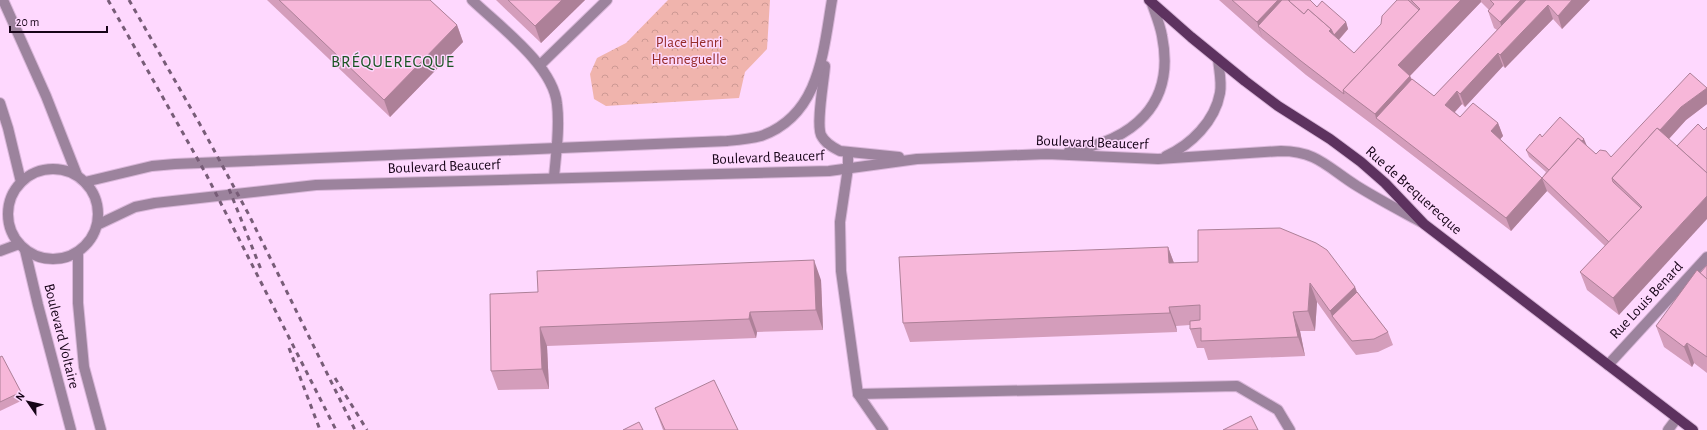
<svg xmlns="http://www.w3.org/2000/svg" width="1707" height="430" font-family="'Alegreya Sans',sans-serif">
	<defs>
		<pattern id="forest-crowns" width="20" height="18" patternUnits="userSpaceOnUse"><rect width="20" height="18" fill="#f0b4ad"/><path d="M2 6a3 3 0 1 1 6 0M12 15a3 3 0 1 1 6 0" fill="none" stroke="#cd9994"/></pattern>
	</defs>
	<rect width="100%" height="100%" fill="#fed8fe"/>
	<polygon fill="url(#forest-crowns)" points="668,0 770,0 767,49 745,72 739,98 606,106 594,99 590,74 597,58 626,43"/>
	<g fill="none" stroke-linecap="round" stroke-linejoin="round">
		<defs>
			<g id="minor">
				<polyline points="3,0 46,96 77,175"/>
				<path d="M472 0C499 26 553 65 557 104 560 128 556 154 554 177"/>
				<polyline points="540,65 607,0"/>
				<path d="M825 66C824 81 816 123 821 135 825 143 832 147 840 151L899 157"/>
				<polyline points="0,103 8,128 21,182"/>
				<path d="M1069 151C1132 141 1176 105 1162 36 1160 24 1155 13 1151 1"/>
				<polyline points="848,152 848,168 840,222 841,271 858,394 883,430"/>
				<path d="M1166 156C1191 145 1215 121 1220 93 1222 82 1219 70 1218 59"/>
				<circle cx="53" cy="214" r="45"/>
				<path d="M85 182 152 166 175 164 727 141C738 140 750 139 761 136 820 115 823 52 832 0"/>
				<path d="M97 225 135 207 155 203 316 185 829 171 917 159 1047 154 1158 159 1281 151C1317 151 1328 168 1357 186 1378 199 1399 210 1421 222"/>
				<polyline points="25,250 38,305 71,430"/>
				<polyline points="0,251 19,244"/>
				<polyline points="78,252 78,303 84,367 101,430"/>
				<polyline points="1608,365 1707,257"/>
				<polyline points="858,394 1237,386 1278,410 1290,430"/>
				<polyline points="1668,430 1677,418"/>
			</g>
			<polyline id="major" points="1149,0 1191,37 1245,81 1278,106 1330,139 1361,162 1385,183 1424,224 1693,430"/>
		</defs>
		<use href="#minor" stroke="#d9b6d9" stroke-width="12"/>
		<use href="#major" stroke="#d9b6d9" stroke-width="12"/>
		<use href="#minor" stroke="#9c839d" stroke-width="10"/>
		<use href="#major" stroke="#5d325f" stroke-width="10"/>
		<g stroke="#775c77" stroke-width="3" stroke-dasharray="5 5" stroke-linecap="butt">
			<polyline points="108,0 206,174 336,430"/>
			<polyline points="129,0 202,128 249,215 355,430"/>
			<polyline points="229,189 262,272"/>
			<polyline points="289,348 320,430"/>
			<polyline points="335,378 367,430"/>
		</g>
	</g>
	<g fill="#d49dbb" fill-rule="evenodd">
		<polygon points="267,0 430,0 457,25 463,42 390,117"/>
		<polygon points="496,0 585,0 541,43"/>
		<path d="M1219 0H1310L1317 7 1346 22 1348 29 1339 40 1354 53 1381 24 1397 0H1590L1562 29 1553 19 1505 68 1503 66 1465 107 1462 104 1455 112 1460 117 1498 123 1503 136 1500 139 1542 178 1546 172 1529 157 1526 150 1542 137 1587 146 1596 154 1611 157 1707 88V104L1686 120 1669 139 1619 315 1587 290 1580 272 1605 246 1547 191 1511 231 1381 131 1306 75 1263 39ZM1481 2 1489 10 1488 11 1494 28 1497 30 1434 96 1412 79 1410 76Z"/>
		<polygon points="1168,247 1174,263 1355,287 1357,292 1388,332 1393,345 1378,352 1356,355 1337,330 1317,302 1315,331 1300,331 1305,356 1208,360 1204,348 1197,348 1190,329 1190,325 1176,326 1177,332 910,342 903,323"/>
		<polygon points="1707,265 1707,373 1694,363 1692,367 1664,347 1656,326"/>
		<polygon points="821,280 823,330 757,332 756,338 547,346 549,389 498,390 491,371 538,292"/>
		<polygon points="0,357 21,392 23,400 0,411"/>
		<polygon points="655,408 738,430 663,430"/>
	</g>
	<g fill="#ad8098">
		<polygon points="562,0 585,0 541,43 535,26"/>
		<polygon points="1278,0 1298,0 1258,26 1263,39 1257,22"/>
		<polygon points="1461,0 1481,0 1481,2 1404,82 1398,65"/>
		<polygon points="1521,0 1537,0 1506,39 1500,22"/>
		<polygon points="1572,0 1590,0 1562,29 1558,16"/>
		<polygon points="1548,5 1553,19 1505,68 1500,55"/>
		<polygon points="1346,22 1348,29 1334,45 1329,31 1331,29"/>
		<polygon points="457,25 463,42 390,117 384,100"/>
		<polygon points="1498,53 1503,66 1465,107 1460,94"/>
		<polygon points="1410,76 1417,93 1376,118 1375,114"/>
		<polygon points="1707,88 1707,104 1686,120 1623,189 1614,181 1681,107"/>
		<polygon points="1457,91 1462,104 1449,118 1445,105"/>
		<polygon points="1498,123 1503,136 1496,144 1491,131"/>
		<polygon points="1584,139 1587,146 1553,173"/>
		<polygon points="1542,178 1547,191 1511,231 1506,218"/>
		<polygon points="1707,196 1707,219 1619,315 1613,298"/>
		<polygon points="1168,247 1175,266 1169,263"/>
		<polygon points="814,260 821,280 823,330 816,310"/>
		<polygon points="1310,283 1317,302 1315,331 1308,311"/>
		<polygon points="1355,287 1362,306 1332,316 1330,311"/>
		<polygon points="1169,307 1176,326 1177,332 1170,313"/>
		<polygon points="750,312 757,332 756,338 749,319"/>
		<polygon points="1293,312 1300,331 1305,356 1298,337"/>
		<polygon points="540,327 547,346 549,389 542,369"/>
		<polygon points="1687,343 1694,363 1692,367 1684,347"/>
	</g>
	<g fill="#f7b7d9" stroke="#ad8098">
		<polygon points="279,0 430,0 457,25 384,100"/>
		<polygon points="508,0 562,0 535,26"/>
		<polygon points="1232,0 1278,0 1257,22"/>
		<polygon points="1282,0 1288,0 1304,14 1308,9 1331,29 1329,31 1354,53 1381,24 1382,16 1397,0 1408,0 1419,10 1343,90 1344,94 1301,61 1258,26"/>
		<polygon points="1290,0 1310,0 1317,7 1322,1 1346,22 1334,35 1331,29 1308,9 1304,14 1289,1"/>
		<polygon points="1411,0 1461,0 1398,65 1410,76 1375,114 1343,90 1420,9"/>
		<polygon points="1490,0 1521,0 1500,22 1488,11 1494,4"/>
		<polygon points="1526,0 1572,0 1558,16 1548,5 1500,55 1498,53 1460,94 1457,91 1445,105 1460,117 1473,103 1498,123 1491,131 1542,178 1578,138 1596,154 1600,150 1606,151 1611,157 1690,73 1707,88 1681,107 1660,130 1657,128 1612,178 1613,182 1641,208 1609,242 1542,178 1506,218 1376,118 1412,79 1434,96"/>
		<polygon points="1560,117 1584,139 1582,141 1578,138 1549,170 1526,150 1540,134 1542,137"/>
		<polygon points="1698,124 1704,130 1707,127 1707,173 1677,146"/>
		<polygon points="1657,128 1707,173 1707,196 1613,298 1580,272 1642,207 1612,178"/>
		<polygon points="1280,228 1316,243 1327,250 1355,287 1330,311 1310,283 1308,311 1293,312 1298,337 1201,341 1201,328 1190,329 1190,321 1200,320 1200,305 1169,307 1170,313 903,323 899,257 1168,247 1169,263 1198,262 1198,230"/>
		<polygon points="814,260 816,310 750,312 749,319 540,327 542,369 491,371 490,294 538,292 537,271"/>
		<polygon points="1707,265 1707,279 1700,273"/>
		<polygon points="1697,270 1707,279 1707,357 1687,343 1684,347 1656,326"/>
		<polygon points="1357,292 1388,332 1374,339 1352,341 1332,316"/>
		<polygon points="2,356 21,392 0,402 0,357"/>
		<polygon points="714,380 738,430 665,430 655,408"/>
		<polygon points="1251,416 1258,430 1223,430"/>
		<polygon points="639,422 643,430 623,430"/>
	</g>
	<g text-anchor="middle" stroke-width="3" stroke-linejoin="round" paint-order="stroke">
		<g font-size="15" fill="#952d2a" stroke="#fed8fe">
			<text x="689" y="47">Place Henri<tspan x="689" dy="17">Henneguelle</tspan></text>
		</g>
		<g font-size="15" fill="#170418" stroke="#fed8fe">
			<text transform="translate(1092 142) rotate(2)" y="5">Boulevard Beaucerf</text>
			<text transform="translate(768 157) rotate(-2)" y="5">Boulevard Beaucerf</text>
			<text transform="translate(444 166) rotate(-2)" y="5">Boulevard Beaucerf</text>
			<text transform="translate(1414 190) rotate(42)" y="5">Rue de Brequerecque</text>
			<text transform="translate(1646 300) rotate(-47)" y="5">Rue Louis Benard</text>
			<text transform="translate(62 336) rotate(76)" y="5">Boulevard Voltaire</text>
		</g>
		<g font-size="17" letter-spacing="1" fill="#1b5523" stroke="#fed8fe">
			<text x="393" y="67">BRÉQUERECQUE</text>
		</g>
	</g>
	<g transform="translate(28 402) rotate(304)" stroke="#fed8fe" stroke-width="3" paint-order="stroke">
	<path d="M0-3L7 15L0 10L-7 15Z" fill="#170418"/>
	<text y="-6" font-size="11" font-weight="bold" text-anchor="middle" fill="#170418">N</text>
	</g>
	<path d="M10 26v6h97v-6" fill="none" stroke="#170418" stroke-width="2"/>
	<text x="16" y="26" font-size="12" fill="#170418" stroke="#fed8fe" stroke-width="3" paint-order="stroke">20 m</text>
</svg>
